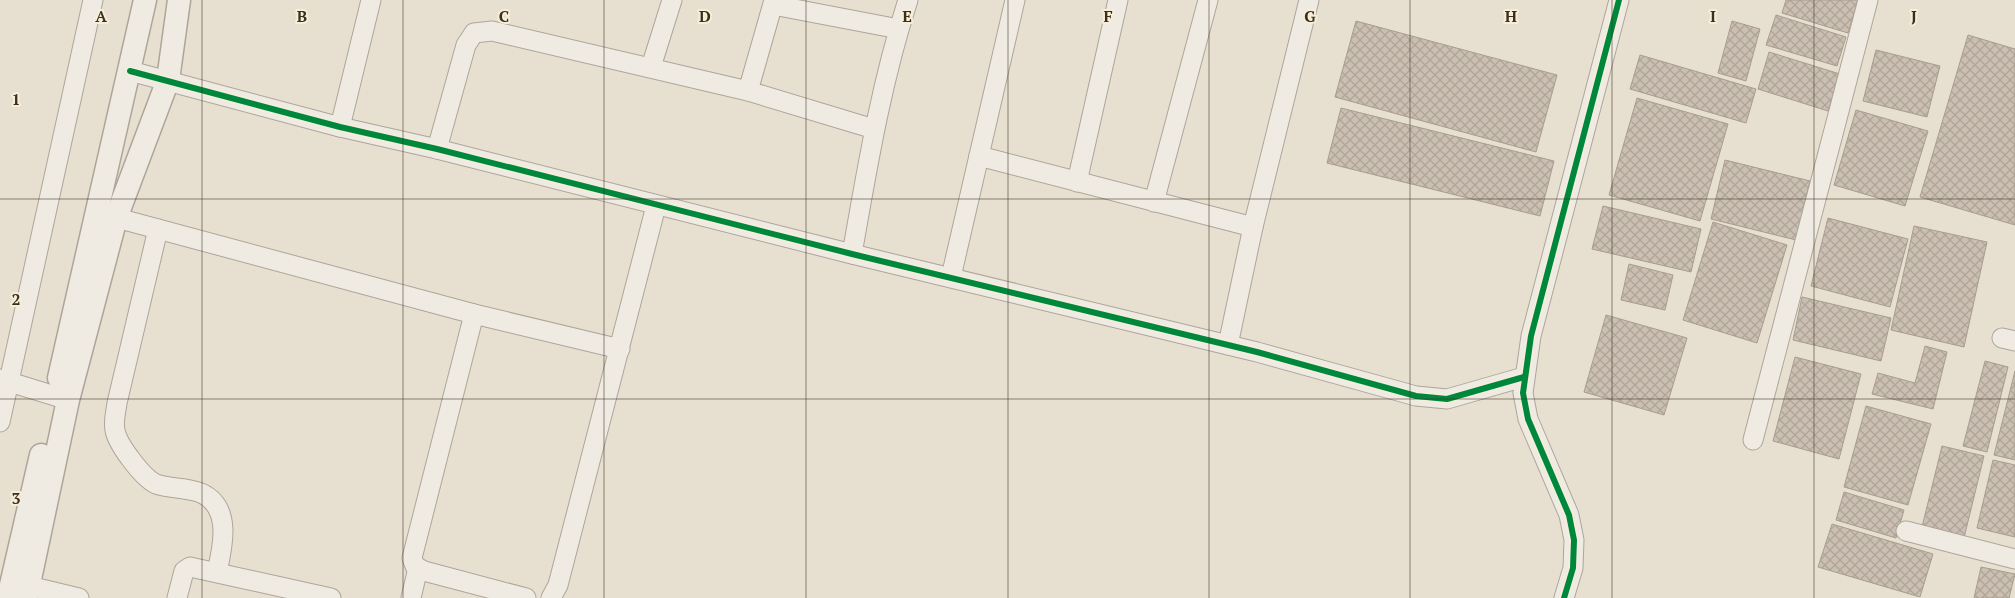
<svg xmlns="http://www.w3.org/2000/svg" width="2015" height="598" font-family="'PT Serif',serif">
	<defs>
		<pattern id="building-cross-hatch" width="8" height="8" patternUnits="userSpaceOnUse" patternTransform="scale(1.25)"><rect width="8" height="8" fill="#cbbfb2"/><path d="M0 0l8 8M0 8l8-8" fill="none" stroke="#afa499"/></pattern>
	</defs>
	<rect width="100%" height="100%" fill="#e7e0d1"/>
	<g fill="url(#building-cross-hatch)" stroke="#a89c90">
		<polygon points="1786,0 1858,0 1848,33 1782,13"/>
		<polygon points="1776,15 1846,37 1837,66 1766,45"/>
		<polygon points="1356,21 1557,75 1536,152 1335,97"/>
		<polygon points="1732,21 1760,29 1746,81 1718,73"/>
		<polygon points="1968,35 2015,49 2015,225 1920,197"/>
		<polygon points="1876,50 1940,66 1927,117 1863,101"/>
		<polygon points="1769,52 1840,74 1828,111 1758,89"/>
		<polygon points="1640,55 1756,89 1746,123 1630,89"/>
		<polygon points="1637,98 1728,124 1700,221 1609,195"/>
		<polygon points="1341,108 1554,161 1540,216 1327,163"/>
		<polygon points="1856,110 1928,131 1905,206 1834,185"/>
		<polygon points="1725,160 1810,181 1796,240 1711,219"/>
		<polygon points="1603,206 1701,229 1691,272 1592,249"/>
		<polygon points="1828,218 1908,239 1890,307 1811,286"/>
		<polygon points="1713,222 1787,245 1757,343 1683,320"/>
		<polygon points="1914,226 1987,242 1964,347 1891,330"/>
		<polygon points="1629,264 1673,275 1665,310 1621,300"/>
		<polygon points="1802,297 1891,318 1881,361 1793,340"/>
		<polygon points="1606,315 1687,338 1664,415 1584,392"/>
		<polygon points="1925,346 1947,352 1933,409 1872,394 1878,373 1915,383"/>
		<polygon points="1795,357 1861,374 1839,459 1773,441"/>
		<polygon points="1985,361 2008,367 1987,452 1963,446"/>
		<polygon points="2015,371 2015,460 1994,455"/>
		<polygon points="1866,406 1931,424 1908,505 1844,487"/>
		<polygon points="1942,446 1984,456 1963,542 1921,531"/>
		<polygon points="1993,460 2015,465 2015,537 1977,528"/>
		<polygon points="1844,492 1904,510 1896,538 1836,520"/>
		<polygon points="1832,524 1933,554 1920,597 1818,567"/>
		<polygon points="1981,567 2015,574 2009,598 1974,598"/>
	</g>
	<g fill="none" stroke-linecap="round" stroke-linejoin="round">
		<defs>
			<g id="minor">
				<polyline points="773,5 899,29"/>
				<polyline points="651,67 672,0"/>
				<polyline points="130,71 340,127 437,149 852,254 1257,352 1416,396 1447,399 1524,377"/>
				<polyline points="748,91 774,0"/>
				<polyline points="340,127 371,0"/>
				<polyline points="437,149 466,45 474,33 492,31 748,91 874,129"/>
				<polyline points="979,156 1253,227"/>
				<polyline points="1077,182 1118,0"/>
				<polyline points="1154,202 1208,0"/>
				<polyline points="102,214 474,314 620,349"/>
				<path d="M158 229 117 403C116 412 113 421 115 430 117 444 143 478 156 484 170 489 186 487 201 493 232 507 223 546 217 572"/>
				<path d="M852 254C867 169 881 83 908 0"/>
				<polyline points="951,277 1015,0"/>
				<polyline points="474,314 412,558 415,566 424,571 526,598"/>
				<polyline points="2002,338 2015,341"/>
				<polyline points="1228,345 1253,227 1309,0"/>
				<polyline points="0,379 68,400"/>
				<polyline points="0,422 93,0"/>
				<polyline points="1753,440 1868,0"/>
				<polyline points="1906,531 2015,559"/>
				<polyline points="29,586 79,598"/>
				<polyline points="177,598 184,571 190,567 331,598"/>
				<polyline points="411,598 418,568"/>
				<polyline points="551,598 558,585 656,206"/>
				<polyline points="1564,598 1573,568 1574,540 1569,515 1528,419 1523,393 1531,336 1619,0"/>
			</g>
			<g id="tertiary">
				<polyline points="59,378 145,0"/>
				<polyline points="8,598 41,455"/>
				<polyline points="26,598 68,400 116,218 168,80 179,0"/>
			</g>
		</defs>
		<use href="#minor" stroke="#ada599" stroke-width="21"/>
		<use href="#tertiary" stroke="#ada599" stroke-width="25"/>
		<use href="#minor" stroke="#efebe3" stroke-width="19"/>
		<use href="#tertiary" stroke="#efebe3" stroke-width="22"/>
		<defs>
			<g id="cycleway">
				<polyline points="130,71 340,127 437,149 852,254 1257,352 1416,396 1447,399 1524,377"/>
				<polyline points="1564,598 1573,568 1574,540 1569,515 1528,419 1523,393 1531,336 1619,0"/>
			</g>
		</defs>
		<use href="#cycleway" stroke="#f7eed8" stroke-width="9"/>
		<use href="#cycleway" stroke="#00873e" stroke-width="6"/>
	</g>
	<path fill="none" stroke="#3d2e20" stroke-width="1" stroke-opacity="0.55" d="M202 0V598M403 0V598M604 0V598M806 0V598M1008 0V598M1209 0V598M1410 0V598M1612 0V598M1814 0V598M0 199H2015M0 399H2015"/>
	<g font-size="16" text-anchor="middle" font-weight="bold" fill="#3d2e20" stroke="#f7eed8" stroke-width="4" stroke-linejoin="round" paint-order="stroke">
		<text x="101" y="22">A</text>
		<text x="302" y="22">B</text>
		<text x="504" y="22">C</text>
		<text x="705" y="22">D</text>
		<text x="907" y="22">E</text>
		<text x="1108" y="22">F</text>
		<text x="1310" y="22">G</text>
		<text x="1511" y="22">H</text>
		<text x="1713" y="22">I</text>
		<text x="1914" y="22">J</text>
		<text x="16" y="105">1</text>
		<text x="16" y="305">2</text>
		<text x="16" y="504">3</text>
	</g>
</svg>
